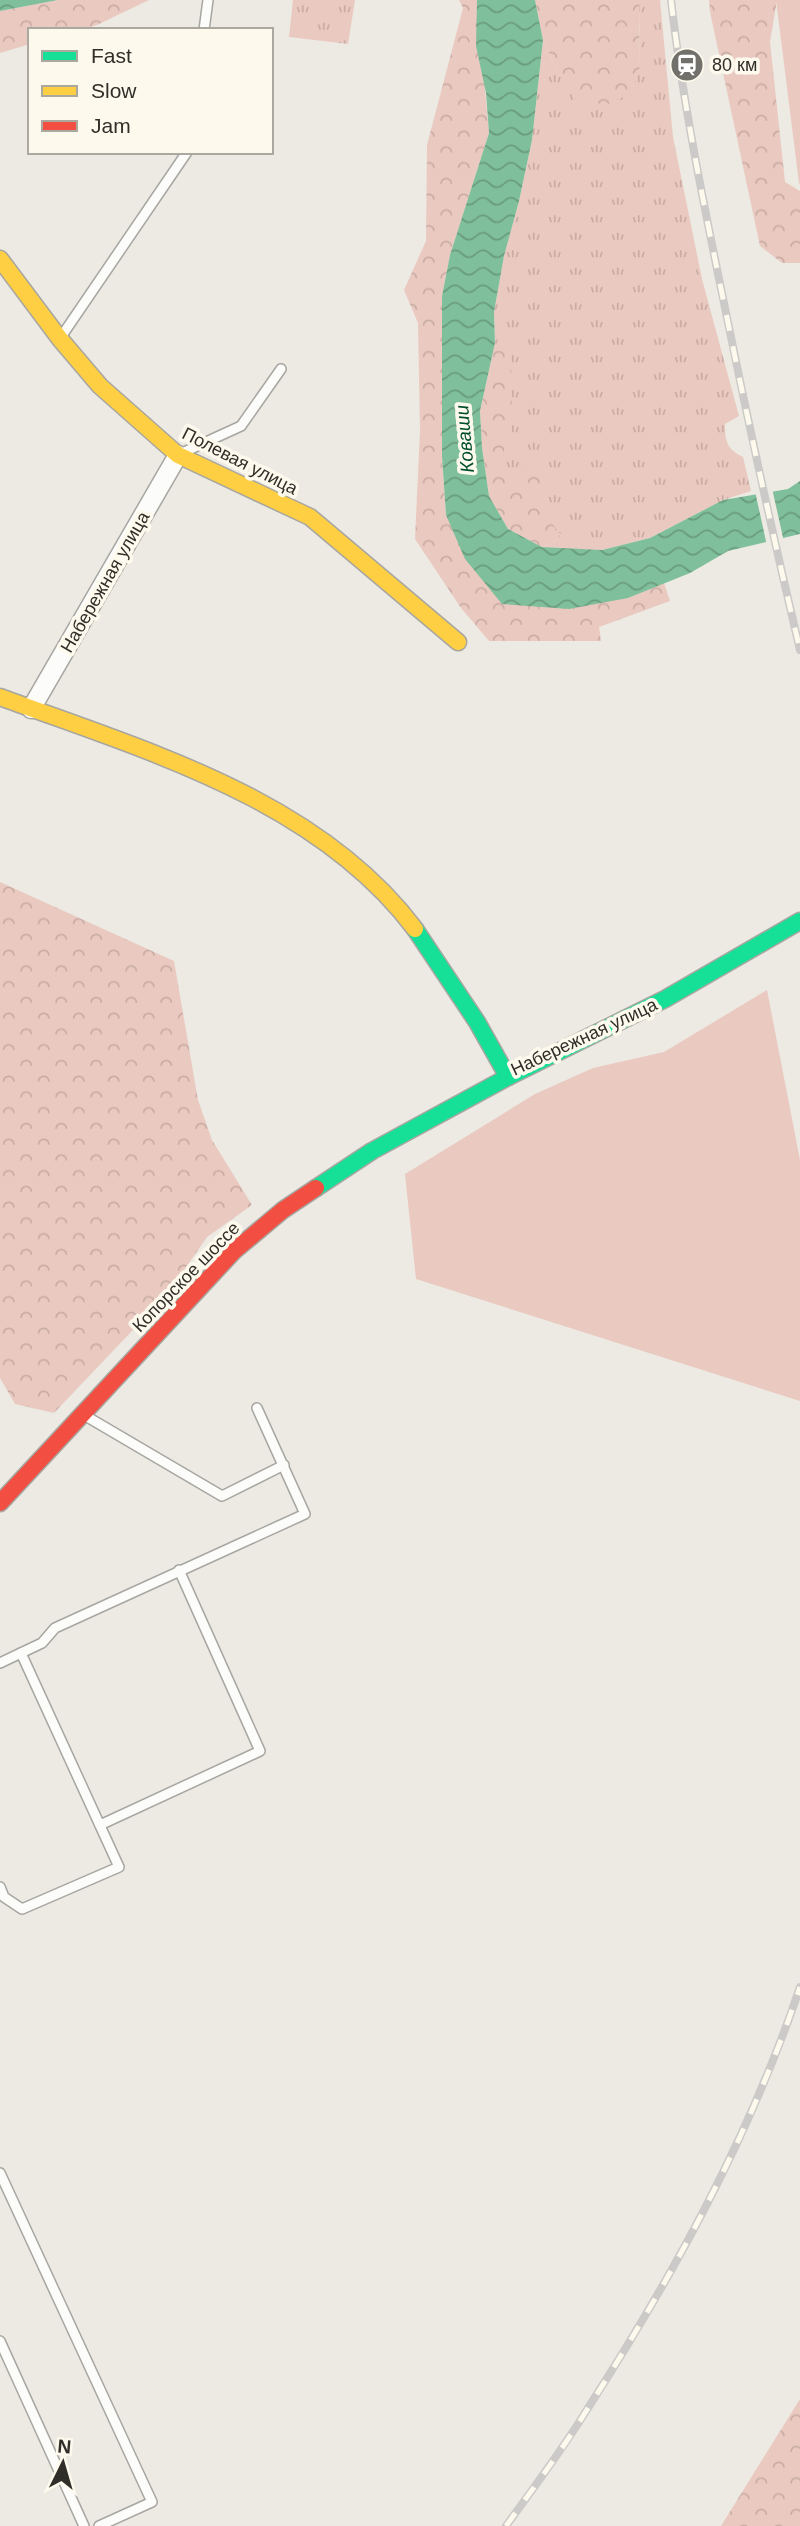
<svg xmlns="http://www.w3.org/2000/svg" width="800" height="2526" font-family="Arial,sans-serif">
	<defs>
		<pattern id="grass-tufts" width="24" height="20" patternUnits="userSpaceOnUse" patternTransform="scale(1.75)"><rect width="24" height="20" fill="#eac9c0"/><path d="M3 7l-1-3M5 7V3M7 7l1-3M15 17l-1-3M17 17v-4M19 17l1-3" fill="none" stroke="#c9ada5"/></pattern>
		<pattern id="forest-crowns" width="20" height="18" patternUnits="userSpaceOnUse" patternTransform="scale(1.75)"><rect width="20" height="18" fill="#eac9c0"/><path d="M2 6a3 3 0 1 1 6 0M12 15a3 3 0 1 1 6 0" fill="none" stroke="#c9ada5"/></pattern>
		<pattern id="water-waves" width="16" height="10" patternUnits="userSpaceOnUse" patternTransform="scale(1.75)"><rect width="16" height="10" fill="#80bf9b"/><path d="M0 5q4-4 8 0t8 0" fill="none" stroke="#699c7e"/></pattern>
	</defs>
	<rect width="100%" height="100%" fill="#eceae3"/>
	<g fill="url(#grass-tufts)">
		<polygon points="293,0 355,0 348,44 289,37"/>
		<path d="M639 0H660L673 137 702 279 739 416 725 424C725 442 727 449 743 457L751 491 723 500 650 538 602 550 542 547 555 542 560 534 508 469 501 456 512 430 495 343 494 312 504 256 519 201 532 140 543 40 556 68 640 65Z"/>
	</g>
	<g fill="url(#forest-crowns)">
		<polygon points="58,0 149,0 97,25 80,30 30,30 30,44 0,53 0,11"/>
		<polygon points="459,0 477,0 489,133 450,255 442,296 442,456 446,516 628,598 664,583 670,601 599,627 601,641 489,641 461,608 415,539 420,430 418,323 404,290 426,241 427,145 463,8"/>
		<polygon points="535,0 639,0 640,66 632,93 608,104 577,102 556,68 543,40"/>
		<polygon points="709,0 777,0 770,42 785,182 800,191 800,263 782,263 760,246 710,12"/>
		<polygon points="495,343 511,355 512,430 502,456 508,468 529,467 547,483 543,511 560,534 555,542 542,547 508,529 489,496 482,448 480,411"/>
		<polygon points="0,882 174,961 198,1100 212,1140 252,1205 207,1237 169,1292 54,1413 15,1404 0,1378"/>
		<polygon points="800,2399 800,2526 721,2526"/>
	</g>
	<g fill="#eac9c0">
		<polygon points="776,0 800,0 800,184 799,183"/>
		<polygon points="767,990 800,1160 800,1401 416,1279 405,1174 535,1094 593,1068 664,1052"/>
	</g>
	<g fill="url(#water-waves)">
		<polygon points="0,0 58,0 0,11"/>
		<polygon points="477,0 535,0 543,40 532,140 519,201 504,256 494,312 495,343 480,411 482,448 489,496 508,529 542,547 602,550 650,538 723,500 788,489 800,481 800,534 728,551 690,573 628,598 569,609 502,604 465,559 446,515 442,456 442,296 450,255 489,133 486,93 476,46"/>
	</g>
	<polygon fill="#eceae3" points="772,488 784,542 767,546 755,491"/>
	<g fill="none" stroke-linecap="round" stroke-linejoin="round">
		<defs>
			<g id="lane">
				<polyline points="204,30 208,0"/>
				<polyline points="61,337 187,152"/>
				<polyline points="182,453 241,426 281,369"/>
				<polyline points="84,1415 222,1496 284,1465"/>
				<polyline points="0,1663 42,1643 55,1628 305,1514 257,1408"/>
				<polyline points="100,1825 260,1751 179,1570"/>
				<polyline points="0,1887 4,1897 22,1909 119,1867 21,1653"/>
				<polyline points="0,2173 152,2502 99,2526"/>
				<polyline points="0,2341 84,2526"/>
			</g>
			<polyline id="street" points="31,709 178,455"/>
			<g id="fast">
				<polyline points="415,929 477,1022 508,1077"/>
				<polyline points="316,1188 372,1151 508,1077 665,999 800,921"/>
			</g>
			<g id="slow">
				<polyline points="0,259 60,339 100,386 178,455 310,517 458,642"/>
				<path d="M0 697C146 751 317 799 415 929"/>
			</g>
			<polyline id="jam" points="0,1503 234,1251 283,1210 316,1188"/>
		</defs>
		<use href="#lane" stroke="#a7a6a0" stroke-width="12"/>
		<use href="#street" stroke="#a7a6a0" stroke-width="21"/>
		<use href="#fast" stroke="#a7a6a0" stroke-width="19"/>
		<use href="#slow" stroke="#a7a6a0" stroke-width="19"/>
		<use href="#jam" stroke="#a7a6a0" stroke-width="19"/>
		<use href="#lane" stroke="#fcfcfb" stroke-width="9"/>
		<use href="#street" stroke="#fcfcfb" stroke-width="18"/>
		<use href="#fast" stroke="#16e098" stroke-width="16"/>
		<use href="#slow" stroke="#ffcf43" stroke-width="16"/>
		<use href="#jam" stroke="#f24e42" stroke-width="16"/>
		<defs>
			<g id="rail">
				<path d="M671 0C683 104 704 206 725 308 748 422 773 536 800 650"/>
				<path d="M506 2526C534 2487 563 2449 588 2408 673 2276 750 2136 800 1987"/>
			</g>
		</defs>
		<use href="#rail" stroke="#cbcac8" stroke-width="8"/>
		<use href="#rail" stroke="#fdfaed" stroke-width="5" stroke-dasharray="16" stroke-linecap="butt"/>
	</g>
	<defs>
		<symbol id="station-disc" viewBox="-11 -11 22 22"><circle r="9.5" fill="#72706a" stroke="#fdfaed"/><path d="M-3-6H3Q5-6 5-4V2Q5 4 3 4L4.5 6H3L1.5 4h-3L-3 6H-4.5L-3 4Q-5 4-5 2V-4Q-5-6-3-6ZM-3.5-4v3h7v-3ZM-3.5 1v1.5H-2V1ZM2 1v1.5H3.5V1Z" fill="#fff"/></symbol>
	</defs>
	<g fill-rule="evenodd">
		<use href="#station-disc" x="668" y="46" width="38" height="38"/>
	</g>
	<g text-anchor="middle" stroke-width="7" stroke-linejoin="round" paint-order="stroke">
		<g font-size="18" fill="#302e29" stroke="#fdfaed" text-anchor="start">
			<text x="712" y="71">80 км</text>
		</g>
		<g font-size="18" fill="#302e29" stroke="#fdfaed">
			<text transform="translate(240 461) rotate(27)" y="6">Полевая улица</text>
			<text transform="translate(105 582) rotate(-60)" y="6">Набережная улица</text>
			<text transform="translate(584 1037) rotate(-25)" y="6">Набережная улица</text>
			<text transform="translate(186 1277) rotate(-46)" y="6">Копорское шоссе</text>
		</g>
		<g font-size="19" font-style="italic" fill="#014e2e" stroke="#fdfaed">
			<text transform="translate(464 439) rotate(-95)" y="7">Коваши</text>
		</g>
	</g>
	<rect x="28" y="28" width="245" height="126" fill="#fdfaed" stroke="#aba89f" stroke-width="2"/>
	<rect x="42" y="51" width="35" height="10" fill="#16e098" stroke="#aba89f" stroke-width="2"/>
	<text x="91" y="63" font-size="21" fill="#302e29">Fast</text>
	<rect x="42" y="86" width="35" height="10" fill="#ffcf43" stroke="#aba89f" stroke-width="2"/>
	<text x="91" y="98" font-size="21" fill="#302e29">Slow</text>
	<rect x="42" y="121" width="35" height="10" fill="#f24e42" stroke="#aba89f" stroke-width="2"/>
	<text x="91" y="133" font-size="21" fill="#302e29">Jam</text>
	<g transform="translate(63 2463) rotate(5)" stroke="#fdfaed" stroke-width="5" paint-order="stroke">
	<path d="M0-5L12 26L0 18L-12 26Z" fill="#302e29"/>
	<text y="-10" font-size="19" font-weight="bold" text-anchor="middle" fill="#302e29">N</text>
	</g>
</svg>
